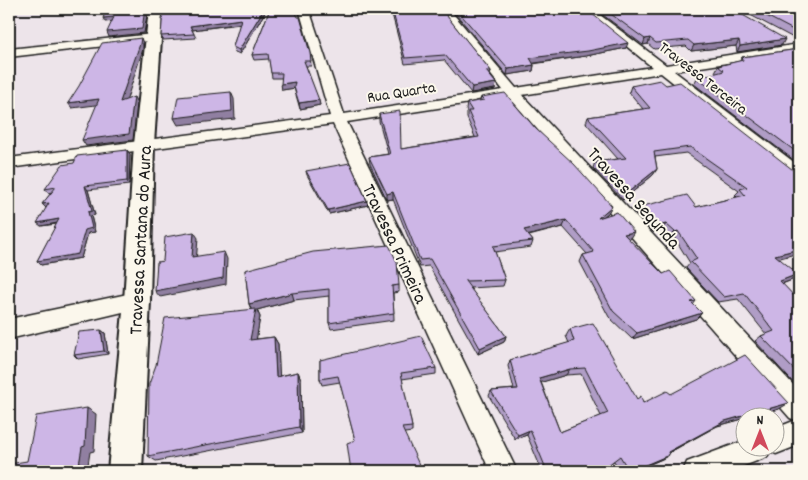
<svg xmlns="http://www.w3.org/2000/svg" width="808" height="480" font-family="Dekko,sans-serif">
	<rect width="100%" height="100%" fill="#ede4ea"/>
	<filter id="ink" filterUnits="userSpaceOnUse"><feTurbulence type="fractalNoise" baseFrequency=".02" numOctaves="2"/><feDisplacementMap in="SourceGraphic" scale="10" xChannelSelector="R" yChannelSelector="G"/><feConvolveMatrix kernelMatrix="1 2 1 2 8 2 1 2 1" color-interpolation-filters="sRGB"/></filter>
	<g filter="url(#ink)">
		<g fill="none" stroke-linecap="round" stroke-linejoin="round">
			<defs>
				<g id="minor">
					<polygon points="299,9 309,9 344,114 503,90 439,9 449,9 516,88 652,67 581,9 592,9 666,65 799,44 799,52 674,71 799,166 799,180 793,178 661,73 522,95 799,391 799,445 776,454 770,451 767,457 731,471 683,471 687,462 746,440 746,448 776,448 776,428 796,420 790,418 509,97 347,122 517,471 490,471 333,124 9,168 9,158 330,116"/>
					<polygon points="153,34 159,38 157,40 9,57 9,49"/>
					<polygon points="137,292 144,295 147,301 144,307 9,339 9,319"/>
				</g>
				<polygon id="tertiary" points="149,9 163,9 154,144 150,301 142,471 108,471 124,301 134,144"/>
			</defs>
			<use href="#minor" stroke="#1c1c1c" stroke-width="3"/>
			<use href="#tertiary" stroke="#1c1c1c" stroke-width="4"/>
			<use href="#minor" fill="#fbf7ec" fill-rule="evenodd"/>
			<use href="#tertiary" fill="#fbf7ec" fill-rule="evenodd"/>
		</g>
		<g fill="#b09dc6" stroke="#1c1c1c" fill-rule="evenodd">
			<polygon points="163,9 267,9 240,54 235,52 233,47 240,24 192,30 196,38 163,40 161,36"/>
			<polygon points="270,9 310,53 311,66 306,66 320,105 300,109 294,88 282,90 282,78 272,78 269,59 254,60 252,55"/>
			<polygon points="384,9 441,9 491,71 490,76 496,83 495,89 471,93 444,60 405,64 392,14"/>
			<polygon points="456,9 626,48 586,56 533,64 534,65 533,71 507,75 456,14"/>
			<polygon points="595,9 732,9 782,45 737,52 736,46 691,51 686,46 654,49 648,44 643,45"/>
			<polygon points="739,9 790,9 799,13 799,41"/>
			<polygon points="799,49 799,164 694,84 697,78 716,73 715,72 718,66 740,61 742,57"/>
			<polygon points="666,85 797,173 779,258 792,280 782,284 799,301 799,389 755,341 761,336 766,334 738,299 718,302 686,268 690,263 674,237 670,238 662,230 653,232 635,214 639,207 696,207 737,197 735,195 739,191 686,153 655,157 657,169 653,175 623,200 593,168 595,162 618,159 586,123 588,117 643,109 629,92 631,86"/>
			<polygon points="481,97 608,213 605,216 630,238 628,239 663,274 696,301 693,305 696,319 632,339 609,317 580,262 583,255 587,254 563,227 529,236 533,241 531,247 495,252 505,280 503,286 470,288 506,336 504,342 478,354 429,266 420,267 393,199 387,200 370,164 369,157 388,154 379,121 379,114 401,149 475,137 467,118 467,112 466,110 467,103 480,100"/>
			<polygon points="127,150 130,154 129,185 88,190 95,215 91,216 95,232 88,233 81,258 41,265 37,261 57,224 41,226 46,208 42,204 52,192 48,193 45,189 74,163"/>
			<polygon points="306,171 368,205 329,214 307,175"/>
			<polygon points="245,270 399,285 399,292 393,293 394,320 331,329 329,323 329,296 294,300 257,310 260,317 256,339 274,337 278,344 279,376 298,372 301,379 302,433 156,461 148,456 251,309 249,304"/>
			<path d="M570 329 637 399 643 403 671 394 779 409 717 426 668 453 669 455 662 459 634 471H620L614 461 600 471H542L527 435 515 439 489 396 491 391 514 389 508 366 510 360 569 343 566 336ZM581 374 601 416 560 432 541 382 566 375Z"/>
			<polygon points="101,330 105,333 108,354 78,359 74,355"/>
			<polygon points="320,360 436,368 436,374 402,379 412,427 412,432 355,440 340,382 322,385 320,379"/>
		</g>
		<g fill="#907fa1" stroke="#1c1c1c">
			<polygon points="145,9 148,9 144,33 109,37 107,32"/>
			<polygon points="264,9 267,9 240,54 239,50"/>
			<polygon points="114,17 116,21 105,22 103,18"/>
			<polygon points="241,19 243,23 192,30 190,26"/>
			<polygon points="141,38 143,43 143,49 124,108 120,102"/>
			<polygon points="650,38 648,44 643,45 645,39"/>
			<polygon points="785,39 782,45 737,52 740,46"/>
			<polygon points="739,40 736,46 691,51 694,45"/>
			<polygon points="628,43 626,48 586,56 528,64 530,58"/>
			<polygon points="534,65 533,71 507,75 508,69"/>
			<polygon points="486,71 491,71 490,77"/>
			<polygon points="295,82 296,88 282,90 281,84"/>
			<polygon points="496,83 495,89 471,93 472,87"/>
			<polygon points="231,92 234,99 235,119 178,125 174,118"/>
			<polygon points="134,97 137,103 133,140 86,146 82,140"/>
			<polygon points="99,99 103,104 72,108 68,103"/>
			<polygon points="319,100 320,105 300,109 299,103"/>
			<polygon points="127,150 130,154 129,185 127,181"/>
			<polygon points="657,169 653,175 623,200 626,194"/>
			<polygon points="85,186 88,190 95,215 91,216 95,232 88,233 81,258 41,265 37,261 85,230 88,212"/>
			<polygon points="393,192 393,199 387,200 387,194"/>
			<polygon points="367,201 368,205 329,214 328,210"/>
			<polygon points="49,203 46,208 42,204"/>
			<polygon points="612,206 608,213 594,224 598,218"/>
			<polygon points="59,219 63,222 41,226 37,223"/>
			<polygon points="566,220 563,227 522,237 524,230"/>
			<polygon points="666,224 662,230 653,232 657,226"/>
			<polygon points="678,231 674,237 670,238 675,232"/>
			<polygon points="194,232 198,238 196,263 192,257"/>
			<polygon points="634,232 630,238 620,241 624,234"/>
			<polygon points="799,249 799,253 769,261 775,255"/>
			<polygon points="224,252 227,259 226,284 160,297 155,291"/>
			<polygon points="798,274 792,280 773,287 780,281"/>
			<polygon points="292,293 294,300 257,310 260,317 255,348 250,340 252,311 249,304"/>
			<polygon points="702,313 696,319 632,339 637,333"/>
			<polygon points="101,330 105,333 108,354 104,351"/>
			<polygon points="506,336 504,342 478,354 480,348"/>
			<polygon points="274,337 278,344 280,384 276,377"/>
			<polygon points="570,369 566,375 536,384 539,378"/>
			<polygon points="298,372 301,379 302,433 299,427"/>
			<polygon points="789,403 779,409 717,426 661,457 725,421"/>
			<polygon points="87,408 96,414 94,451 90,452 87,471 78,471"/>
			<polygon points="530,430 527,435 515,439 518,435"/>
			<polygon points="669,455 662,459 634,471 631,471"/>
		</g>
		<g fill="#cdb6e6" stroke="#1c1c1c" fill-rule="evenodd">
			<polygon points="107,9 145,9 142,29 107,32 114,17 103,18"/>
			<polygon points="163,9 244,9 244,11 244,9 264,9 239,50 233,47 241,19 190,26 194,34 161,36"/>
			<polygon points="270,9 294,9 298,17 300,17 310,53 311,61 304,61 319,100 299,103 294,87 295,82 281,84 282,73 271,73 268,54 252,55"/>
			<polygon points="392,9 441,9 442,10 491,71 486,71 496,83 472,87 445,55 405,58"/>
			<polygon points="456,9 586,9 628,43 588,51 530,58 534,65 508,69"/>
			<polygon points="604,9 732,9 785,39 740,46 739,40 694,45 688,40 656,43 650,38 645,39"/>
			<polygon points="753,9 790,9 799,13 799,33"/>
			<polygon points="141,38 140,44 120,102 134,97 129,134 82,140 99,99 68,103 79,86 102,43"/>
			<polygon points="799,49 799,154 697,78 724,71 718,66 743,60 742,57"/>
			<polygon points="660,80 666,85 680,82 797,173 799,174 799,249 775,255 798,274 780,281 799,301 799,375 761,336 774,331 744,293 724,297 691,262 697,259 678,231 675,232 666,224 657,226 639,207 687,195 696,207 745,195 740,189 747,187 690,147 654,152 657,169 626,194 595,162 626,158 588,117 650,108 631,86"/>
			<polygon points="231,92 232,111 174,118 178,97"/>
			<polygon points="505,93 536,129 574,164 612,206 598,218 617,212 634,232 624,234 663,274 670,271 696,301 691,302 702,313 637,333 613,311 583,255 594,252 566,220 524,230 533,241 493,246 505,280 465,281 506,336 480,348 430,259 420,260 393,192 387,194 369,157 390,154 379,114 400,111 401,149 479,137 468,111 472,111 467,103 484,100 481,97"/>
			<polygon points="127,150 127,181 85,186 92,211 88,212 92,228 85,230 78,254 37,261 59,219 37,223 49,203 42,204 56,187 45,189 62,165 74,163 77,156"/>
			<polygon points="350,163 367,201 328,210 306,171"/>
			<polygon points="194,232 192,257 224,252 223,278 155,291 157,262 163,261 165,237"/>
			<polygon points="389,245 397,262 399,285 392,286 394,313 329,323 329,289 292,293 249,304 245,270 313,252"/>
			<polygon points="256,309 250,340 274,337 276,377 298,372 299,427 148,456 149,384 156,365 165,318"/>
			<path d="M593 323 637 399 641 396 643 403 667 391 671 394 745 355 789 403 725 421 668 452 669 455 631 471H629L620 456 600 471H547L530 430 518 435 491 391 518 389 510 360 574 341 570 329ZM585 368 608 413 560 432 539 378 570 369Z"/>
			<polygon points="101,330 104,351 74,355 79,332"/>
			<polygon points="421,336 436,368 401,373 412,427 402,428 422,471 351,471 347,443 355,440 338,376 320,379 320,360"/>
			<polygon points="87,408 85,446 82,447 78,471 9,471 9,464 27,461 36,416"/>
			<polygon points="464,467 465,471 449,471"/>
		</g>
	</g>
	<g text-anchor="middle" stroke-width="4" stroke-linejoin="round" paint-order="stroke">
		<g font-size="16" fill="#1c1c1c" stroke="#fbf7ec">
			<text transform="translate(704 77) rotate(38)" y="6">Travessa Terceira</text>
			<text transform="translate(401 91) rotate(-9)" y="6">Rua Quarta</text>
		</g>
		<g font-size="19" fill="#1c1c1c" stroke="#fbf7ec">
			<text transform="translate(635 197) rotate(48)" y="7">Travessa Segunda</text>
			<text transform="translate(139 240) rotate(-87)" y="7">Travessa Santana do Aura</text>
			<text transform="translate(396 243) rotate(65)" y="7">Travessa Primeira</text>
		</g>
	</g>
	<rect width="808" height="480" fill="none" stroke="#fbf7ec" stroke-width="30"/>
	<rect x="15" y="15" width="778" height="450" fill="none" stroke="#1c1c1c" stroke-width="2" filter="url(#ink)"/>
	<g transform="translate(760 432)"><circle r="24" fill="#fbf7ec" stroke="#a29f99"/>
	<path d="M0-4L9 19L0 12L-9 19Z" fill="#d1495b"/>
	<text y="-8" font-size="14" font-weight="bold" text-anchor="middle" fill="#1c1c1c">N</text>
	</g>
</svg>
